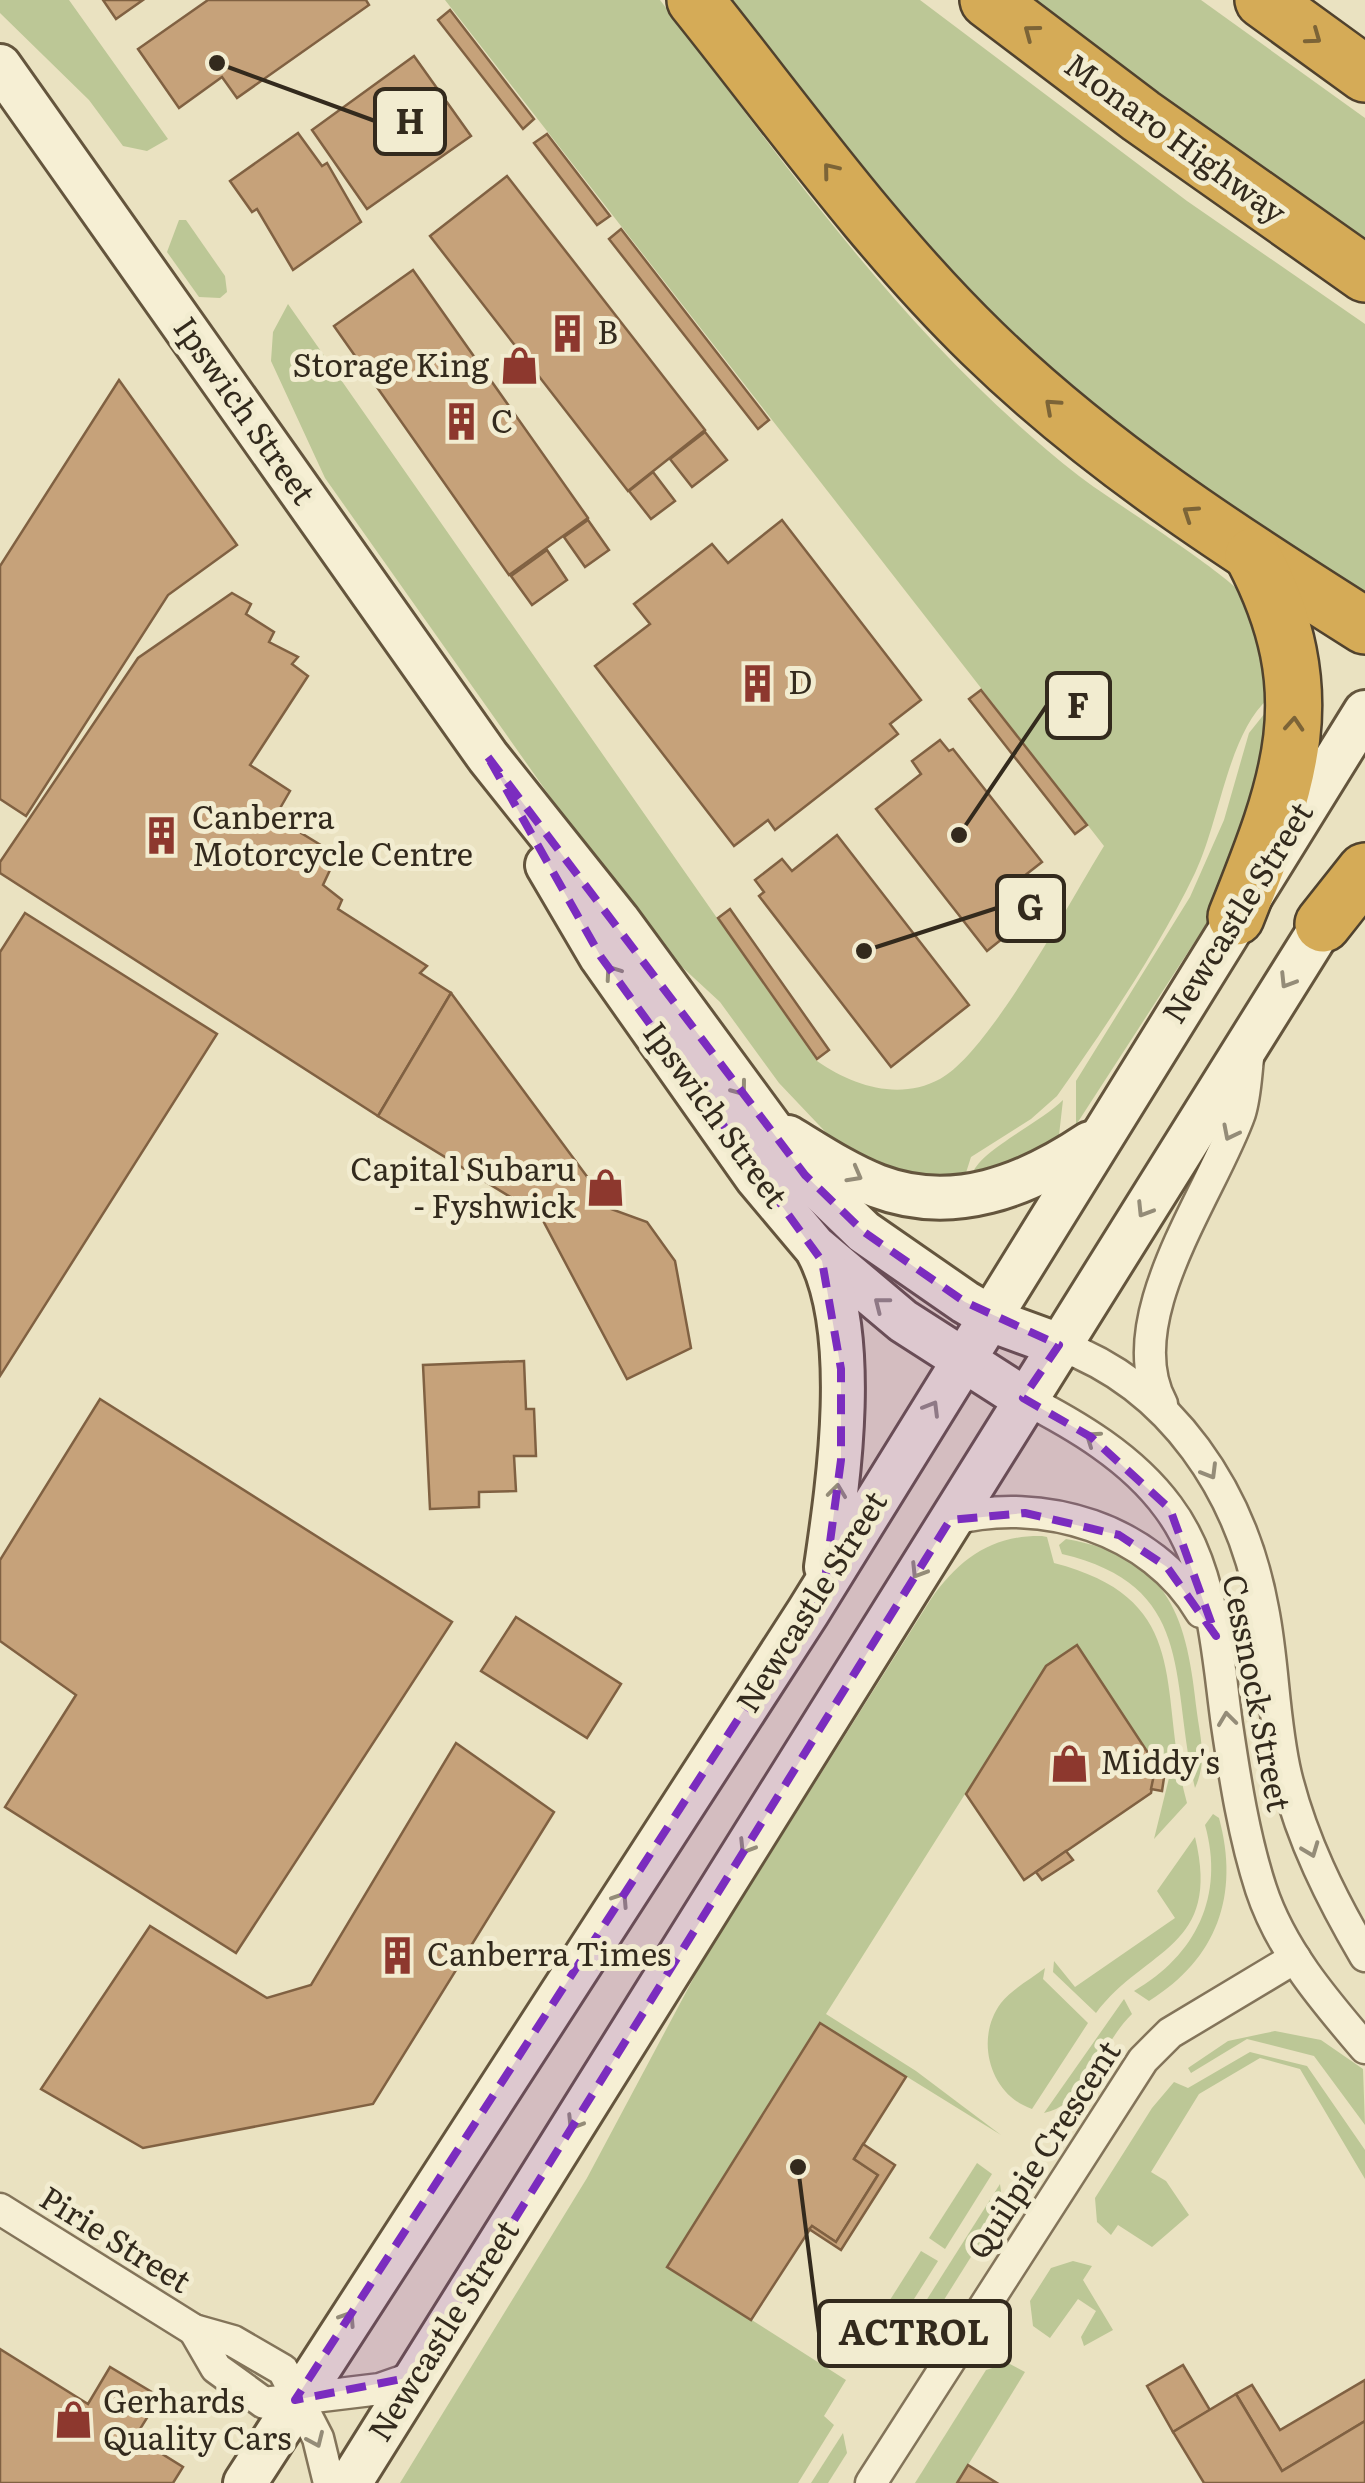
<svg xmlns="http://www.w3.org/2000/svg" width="1365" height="2483" font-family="Literata,serif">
	<rect width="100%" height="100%" fill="#eae2c1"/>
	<g fill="#bcc796">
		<polygon points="0,0 69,0 168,139 147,151 123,146 89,100 0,13"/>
		<path d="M445 0H660C789 169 910 344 1079 476 1112 502 1241 580 1254 608 1264 629 1265 674 1269 698 1228 733 1220 821 1195 873 1158 950 1106 1026 1057 1096L1031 1119 971 1157 964 1179 903 1178 835 1142 779 1083 720 1002 668 954 621 897 325 478 271 361 273 332 288 304 817 1061C853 1086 899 1101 940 1079 990 1052 1071 899 1104 846Z"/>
		<polygon points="720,0 920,0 1187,201 1365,324 1365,600 1091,409 967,296"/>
		<polygon points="1033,0 1201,0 1365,118 1365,239 1240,155"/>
		<polygon points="179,220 186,220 225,276 227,292 220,298 199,297 167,252"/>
		<polygon points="1273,703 1275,735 1212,915 1076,1125 1076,1081 1190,897 1224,820 1249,733"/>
		<path d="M1063 1100 1058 1144 1043 1155 972 1176C975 1153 1042 1122 1063 1100Z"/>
		<path d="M1042 1536 1047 1537 1054 1563C1197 1600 1156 1691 1187 1803L1154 1839 1171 1770 1165 1762 1153 1761 1077 1646 1046 1666 826 2014 916 2071 1001 2135 820 2023 667 2266 846 2380 824 2416 834 2425 798 2483H400L587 2178 700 1966 931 1599C959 1559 992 1535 1042 1536Z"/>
		<path d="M1066 1539C1172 1557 1187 1620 1197 1713 1201 1742 1207 1761 1195 1788 1169 1680 1198 1586 1062 1554L1059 1545Z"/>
		<path d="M1213 1814 1219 1818C1240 1895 1217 1959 1149 2001L1134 1991C1196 1955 1225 1896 1205 1825Z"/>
		<path d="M1195 1837C1222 1949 1146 1947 1096 2013L1053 1972 1054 1961 1075 1987 1175 1918 1157 1891Z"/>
		<path d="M1045 1968 1043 1979 1088 2023 1032 2109C990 2095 974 2039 1001 2003 1012 1989 1031 1979 1045 1968Z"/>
		<path d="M1124 1999 1132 2014C1102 2042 1086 2105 1044 2113Z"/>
		<polygon points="1275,2031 1321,2040 1363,2069 1365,2125 1314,2056 1247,2039 1191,2073 1188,2068 1228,2041"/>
		<polygon points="1250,2052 1307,2066 1365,2150 1365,2179 1300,2069 1260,2058 1199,2094 1151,2172 1166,2181 1189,2215 1152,2247 1118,2225 1111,2235 1097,2222 1095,2198 1152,2108 1174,2082 1188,2088"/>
		<polygon points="977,2163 992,2174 945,2249 929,2238"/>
		<polygon points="1000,2184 1003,2206 908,2357 886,2364"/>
		<polygon points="921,2251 938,2261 873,2364 857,2352"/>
		<polygon points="1073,2261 1092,2266 1083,2280 1113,2330 1084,2346 1081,2337 1096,2311 1078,2299 1050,2338 1033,2326 1030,2301 1051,2268"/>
		<polygon points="1008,2363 1025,2372 957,2483 915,2483 986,2370"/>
		<polygon points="843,2433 847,2453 828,2483 811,2483"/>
	</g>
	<g fill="#c6a27a" stroke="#806142" stroke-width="2.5">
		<polygon points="103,0 143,0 116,19"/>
		<polygon points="208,0 366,0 369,5 237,98 222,77 179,108 138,49"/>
		<polygon points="450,10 534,119 523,129 438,20"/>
		<polygon points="414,56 471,136 367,209 312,130"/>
		<polygon points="298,133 322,166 327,163 361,222 293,270 257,209 252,212 230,181"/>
		<polygon points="547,134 610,216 597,225 534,143"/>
		<polygon points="507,176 705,430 628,491 430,236"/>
		<polygon points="621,229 769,420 758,429 609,239"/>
		<polygon points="413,270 588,518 509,575 334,326"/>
		<polygon points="119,380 237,545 168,595 26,816 0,799 0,566"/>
		<polygon points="705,432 727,460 692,487 670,459"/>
		<polygon points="653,472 675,501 651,519 629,491"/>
		<polygon points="588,520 609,550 585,567 564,537"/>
		<polygon points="782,520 921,700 890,724 898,734 775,830 768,820 734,846 595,666 650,624 634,604 712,544 728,563"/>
		<polygon points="547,550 567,580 532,605 511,576"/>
		<polygon points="232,593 251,604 246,614 274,632 269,642 298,657 292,664 308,676 250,765 290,791 275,817 337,855 323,885 342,900 338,909 427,966 420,973 451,993 378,1116 0,873 0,862 138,658"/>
		<polygon points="981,690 1087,825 1075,834 969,699"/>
		<polygon points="940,740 949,751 953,749 1042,862 1000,895 1022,923 987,951 876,809 921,774 912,761"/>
		<polygon points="837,835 969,1005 891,1067 759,896 764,892 755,880 782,859 792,871"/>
		<polygon points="730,909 829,1050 817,1059 718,918"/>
		<polygon points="25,913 217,1034 0,1376 0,952"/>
		<polygon points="451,993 611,1209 647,1222 675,1261 691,1348 627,1379 540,1215 378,1116"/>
		<polygon points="524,1361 526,1409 534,1409 536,1456 514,1456 516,1491 479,1492 479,1507 430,1509 423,1365"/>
		<polygon points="100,1399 452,1622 236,1953 5,1807 76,1695 0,1641 0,1560"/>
		<polygon points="516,1617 621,1684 587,1738 481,1671"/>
		<polygon points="1077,1645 1156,1765 1151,1793 1024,1880 966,1794 1046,1666"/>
		<polygon points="456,1743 554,1812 373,2104 143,2148 41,2089 150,1926 267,1998 311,1985"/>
		<polygon points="1155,1770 1165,1771 1162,1791 1151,1789"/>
		<polygon points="1066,1851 1073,1860 1042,1880 1036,1872"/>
		<polygon points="820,2023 906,2077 854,2159 878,2175 836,2242 812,2226 751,2320 667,2267"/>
		<polygon points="863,2144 895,2165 841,2250 809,2229 812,2226 836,2242 878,2175 854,2159"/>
		<polygon points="0,2349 88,2404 110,2367 160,2397 135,2437 183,2467 173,2483 0,2483"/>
		<polygon points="1183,2365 1210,2410 1173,2432 1147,2386"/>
		<polygon points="1365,2380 1365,2421 1282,2471 1236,2394 1252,2385 1280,2430"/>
		<polygon points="1236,2394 1282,2471 1365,2421 1365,2483 1204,2483 1173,2432"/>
		<polygon points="968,2465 997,2483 957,2483"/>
	</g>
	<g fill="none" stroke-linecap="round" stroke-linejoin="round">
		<defs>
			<g id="street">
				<path d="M1059 1345C1172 1386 1242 1493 1263 1609 1274 1664 1273 1720 1286 1775 1302 1840 1331 1898 1365 1956"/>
				<path d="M1023 1398C1076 1425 1132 1458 1168 1507 1214 1568 1217 1653 1227 1725 1235 1779 1244 1837 1261 1889 1281 1950 1324 2000 1365 2048"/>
				<path d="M1162 1404C1116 1320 1213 1191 1240 1113 1246 1094 1246 1071 1249 1051"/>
				<path d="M950 1520C1042 1495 1152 1529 1201 1612"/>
				<polyline points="0,2209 194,2330 233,2341 283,2370 318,2438 329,2483"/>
				<polyline points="194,2330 216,2368 264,2403 380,2389 417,2376"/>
				<polyline points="871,2483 1143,2060 1170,2033 1295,1958"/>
			</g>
			<g id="secondary">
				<polyline points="0,66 488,757 618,920 805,1175 864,1232 965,1302 1004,1325 1059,1345"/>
				<polyline points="547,865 601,957 756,1177 814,1246 903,1321 1023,1398"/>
				<path d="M788 1137C816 1154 846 1174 877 1186 953 1215 1026 1186 1090 1143"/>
				<path d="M818 1252C860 1332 839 1479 826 1567"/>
				<polyline points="245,2483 808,1612 1365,712"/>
				<polyline points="350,2483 1340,897"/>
			</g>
			<g id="highway">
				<path d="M695 0C788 116 875 239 982 343 1097 455 1230 541 1365 626"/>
				<polyline points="988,0 1141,116 1365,274"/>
				<polyline points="1263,0 1365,74"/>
				<path d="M1236 917C1290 782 1325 694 1253 556"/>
				<polyline points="1323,924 1365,871"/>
			</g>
		</defs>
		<use href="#street" stroke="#83745a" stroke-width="35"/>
		<use href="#secondary" stroke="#64553d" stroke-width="48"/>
		<use href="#highway" stroke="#50422e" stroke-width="60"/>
		<use href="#street" stroke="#f6efd4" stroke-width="30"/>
		<use href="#secondary" stroke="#f6efd4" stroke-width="42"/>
		<use href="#highway" stroke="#d5ab57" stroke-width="55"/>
	</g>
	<defs><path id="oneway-chevron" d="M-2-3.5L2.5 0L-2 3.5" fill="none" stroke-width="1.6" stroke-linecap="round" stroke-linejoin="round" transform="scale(2.5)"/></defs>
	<g stroke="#7c6437">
		<use href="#oneway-chevron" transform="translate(1031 32) rotate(-143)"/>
		<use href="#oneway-chevron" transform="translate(1314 37) rotate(36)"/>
		<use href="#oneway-chevron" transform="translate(830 170) rotate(-129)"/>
		<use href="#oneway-chevron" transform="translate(1052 406) rotate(-138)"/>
		<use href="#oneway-chevron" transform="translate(1190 513) rotate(-146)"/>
		<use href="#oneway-chevron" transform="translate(1294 724) rotate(-86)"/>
	</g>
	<g stroke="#948c78">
		<use href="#oneway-chevron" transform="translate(612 972) rotate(-125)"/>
		<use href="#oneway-chevron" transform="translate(1287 981) rotate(122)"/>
		<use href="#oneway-chevron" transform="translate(740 1089) rotate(53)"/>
		<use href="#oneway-chevron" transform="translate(1230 1133) rotate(117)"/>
		<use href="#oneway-chevron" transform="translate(855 1175) rotate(29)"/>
		<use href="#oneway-chevron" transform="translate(1144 1210) rotate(122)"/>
		<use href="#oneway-chevron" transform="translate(881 1304) rotate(-142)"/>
		<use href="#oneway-chevron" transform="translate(932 1408) rotate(-59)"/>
		<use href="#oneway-chevron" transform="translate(1092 1438) rotate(-145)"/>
		<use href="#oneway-chevron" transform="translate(1210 1472) rotate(59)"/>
		<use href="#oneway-chevron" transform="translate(837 1491) rotate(-83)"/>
		<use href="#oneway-chevron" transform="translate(918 1571) rotate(122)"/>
		<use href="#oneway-chevron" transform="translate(1227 1719) rotate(-97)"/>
		<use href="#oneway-chevron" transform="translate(746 1847) rotate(122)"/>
		<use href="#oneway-chevron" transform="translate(1311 1850) rotate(69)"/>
		<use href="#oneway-chevron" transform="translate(621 1899) rotate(-57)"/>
		<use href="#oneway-chevron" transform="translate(574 2123) rotate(122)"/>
		<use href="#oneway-chevron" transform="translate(348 2318) rotate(-57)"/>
		<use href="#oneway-chevron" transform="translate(316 2440) rotate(66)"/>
	</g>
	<path fill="#7b2cbf" fill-opacity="0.2" stroke="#7b2cbf" stroke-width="8" stroke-dasharray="20 12" stroke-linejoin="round" d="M488 757 805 1175 864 1232 965 1302 1059 1345 1023 1398 1091 1437 1170 1509 1216 1636 1167 1567 1119 1535 1025 1513 950 1520 417 2376 295 2400 824 1587 841 1460V1369L822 1261 601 957Z"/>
	<defs>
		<symbol id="building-bare" viewBox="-9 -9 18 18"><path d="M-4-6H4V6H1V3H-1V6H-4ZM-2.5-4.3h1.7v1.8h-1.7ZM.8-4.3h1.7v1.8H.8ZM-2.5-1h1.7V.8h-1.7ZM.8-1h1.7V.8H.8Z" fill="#8d382e" stroke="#f2ecd0" stroke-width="2.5" paint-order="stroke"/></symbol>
		<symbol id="shop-bare" viewBox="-9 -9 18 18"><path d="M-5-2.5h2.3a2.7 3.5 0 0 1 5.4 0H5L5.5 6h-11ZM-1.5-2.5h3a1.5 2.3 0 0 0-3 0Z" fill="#8d382e" stroke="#f2ecd0" stroke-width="2.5" paint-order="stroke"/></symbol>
	</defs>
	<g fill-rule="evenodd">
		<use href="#building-bare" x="540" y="306" width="55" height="55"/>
		<use href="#shop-bare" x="492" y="338" width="55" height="55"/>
		<use href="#building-bare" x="434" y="394" width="55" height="55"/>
		<use href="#building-bare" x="730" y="656" width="55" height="55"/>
		<use href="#building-bare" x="134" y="808" width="55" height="55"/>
		<use href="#shop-bare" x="578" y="1160" width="55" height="55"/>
		<use href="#shop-bare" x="1042" y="1736" width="55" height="55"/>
		<use href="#building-bare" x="370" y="1928" width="55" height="55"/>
		<use href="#shop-bare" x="46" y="2392" width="55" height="55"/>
	</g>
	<g text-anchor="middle" stroke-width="10" stroke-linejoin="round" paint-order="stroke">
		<g font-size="32" fill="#332a1d" stroke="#f2ecd0">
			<text transform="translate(1175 139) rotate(36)" y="11">Monaro Highway</text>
			<text transform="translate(244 411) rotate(55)" y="11">Ipswich Street</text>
			<text transform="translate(1238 913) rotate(-58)" y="11">Newcastle Street</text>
			<text transform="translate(715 1115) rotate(54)" y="11">Ipswich Street</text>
			<text transform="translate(812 1602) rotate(-58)" y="11">Newcastle Street</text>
			<text transform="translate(1256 1693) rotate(79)" y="11">Cessnock Street</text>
			<text transform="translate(1044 2150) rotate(-57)" y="11">Quilpie Crescent</text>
			<text transform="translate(115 2240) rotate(32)" y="11">Pirie Street</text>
			<text transform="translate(444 2331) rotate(-58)" y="11">Newcastle Street</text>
		</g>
		<g font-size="32" fill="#332a1d" stroke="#f2ecd0" text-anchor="start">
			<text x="597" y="344">B</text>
			<text x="489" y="377" text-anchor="end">Storage King</text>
			<text x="491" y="433">C</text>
			<text x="788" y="694">D</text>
			<text x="192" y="829">Canberra<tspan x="192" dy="37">Motorcycle Centre</tspan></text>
			<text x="576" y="1181" text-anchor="end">Capital Subaru<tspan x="576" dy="37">- Fyshwick</tspan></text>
			<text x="1100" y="1774">Middy's</text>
			<text x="427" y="1966">Canberra Times</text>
			<text x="103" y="2413">Gerhards<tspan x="103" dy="37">Quality Cars</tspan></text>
		</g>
	</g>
	<path fill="none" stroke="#332a1d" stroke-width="4" d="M217 63L375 121M959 835L1047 705M864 951L997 908M798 2167L819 2333"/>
	<g fill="#332a1d" stroke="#f2ecd0" stroke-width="4">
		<circle cx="217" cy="63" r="10"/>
		<circle cx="959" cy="835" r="10"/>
		<circle cx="864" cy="951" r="10"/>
		<circle cx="798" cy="2167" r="10"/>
	</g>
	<g fill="#f2ecd0" stroke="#332a1d" stroke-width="4">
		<rect x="375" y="89" width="70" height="65" rx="10"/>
		<rect x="1047" y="673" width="63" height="65" rx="10"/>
		<rect x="997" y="876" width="67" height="65" rx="10"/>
		<rect x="819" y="2301" width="191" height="65" rx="10"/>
	</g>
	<g font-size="35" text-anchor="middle" font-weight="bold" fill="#332a1d">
		<text x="410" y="134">H</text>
		<text x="1078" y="718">F</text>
		<text x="1030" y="920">G</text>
		<text x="914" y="2345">ACTROL</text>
	</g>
</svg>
